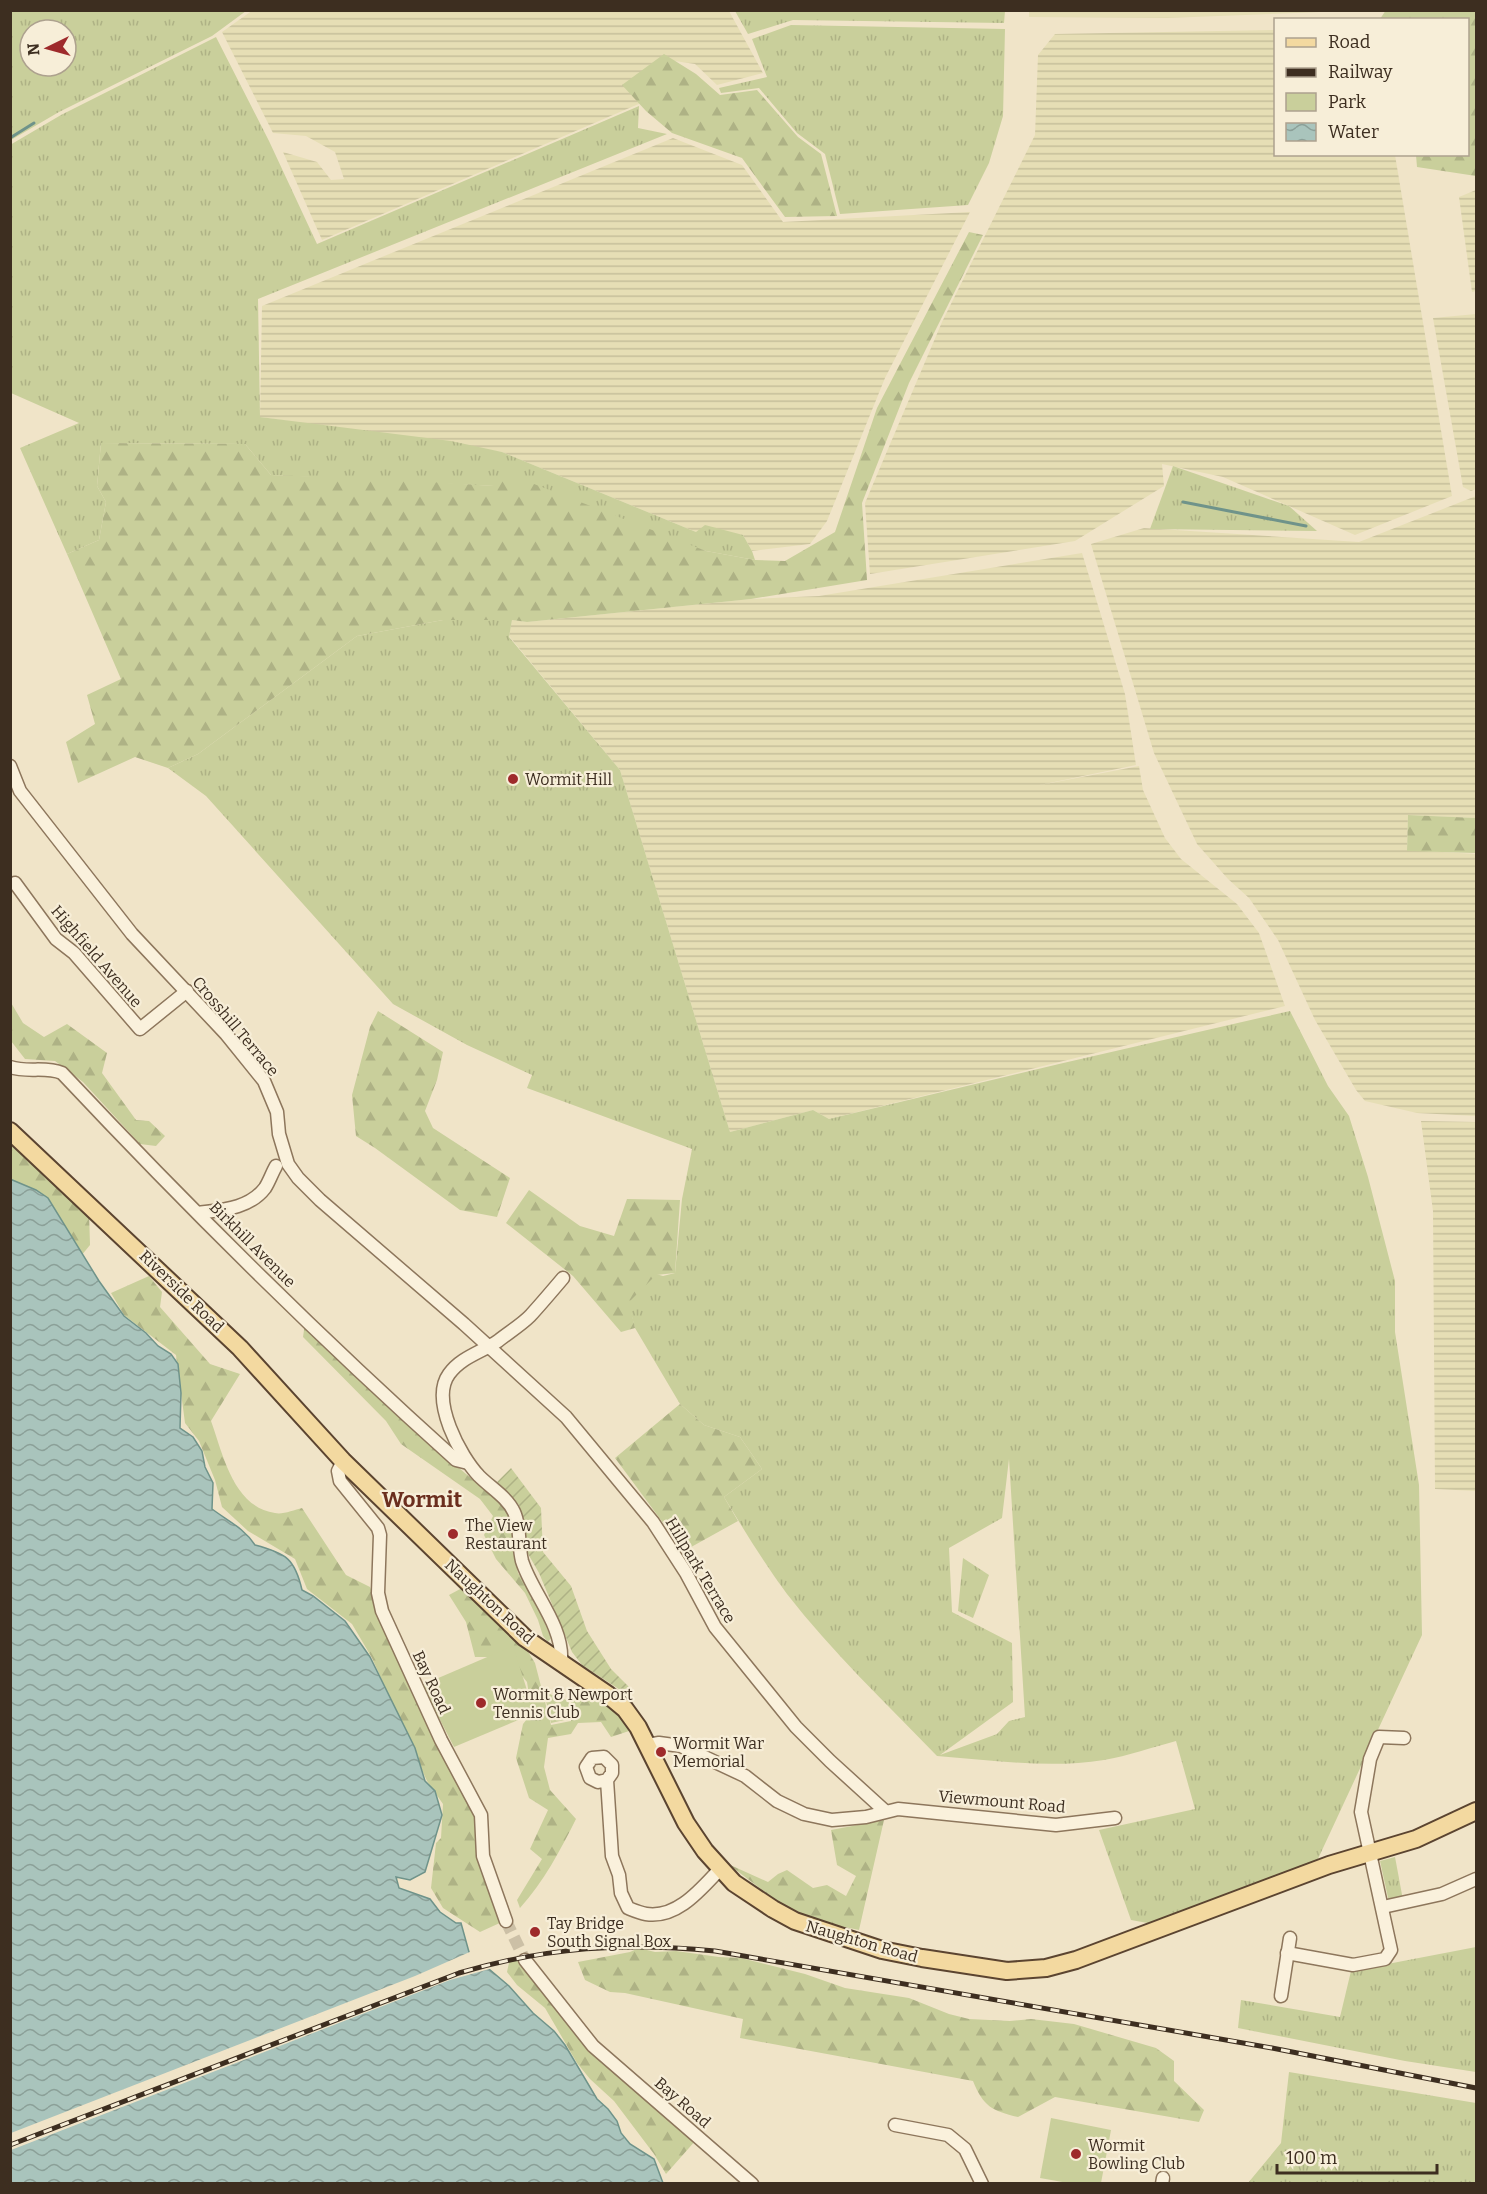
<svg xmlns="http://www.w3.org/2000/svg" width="1487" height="2194" font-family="Bitter,serif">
	<defs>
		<pattern id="farmland-rules" width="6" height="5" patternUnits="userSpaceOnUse" patternTransform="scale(1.5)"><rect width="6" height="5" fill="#e6deb5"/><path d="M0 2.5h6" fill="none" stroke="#c6bf9b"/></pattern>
		<pattern id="grass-tufts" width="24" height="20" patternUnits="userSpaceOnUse" patternTransform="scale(1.5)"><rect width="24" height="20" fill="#c9cf9b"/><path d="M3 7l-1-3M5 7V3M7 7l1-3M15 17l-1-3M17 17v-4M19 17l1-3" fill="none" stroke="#aeb285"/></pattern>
		<pattern id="forest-firs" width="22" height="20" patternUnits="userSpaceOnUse" patternTransform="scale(1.5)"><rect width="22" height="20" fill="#c9cf9b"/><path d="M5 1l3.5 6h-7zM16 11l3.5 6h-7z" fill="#aeb285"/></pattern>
		<pattern id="garden-furrows" width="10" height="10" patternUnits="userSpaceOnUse" patternTransform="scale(1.5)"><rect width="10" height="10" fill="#c9cf9b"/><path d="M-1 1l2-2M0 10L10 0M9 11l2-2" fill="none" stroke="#aeb285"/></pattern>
		<pattern id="water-waves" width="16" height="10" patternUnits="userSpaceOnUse" patternTransform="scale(1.5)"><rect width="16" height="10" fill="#a9c4bc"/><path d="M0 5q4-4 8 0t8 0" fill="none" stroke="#8ba098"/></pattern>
	</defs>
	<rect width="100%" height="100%" fill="#f0e4c8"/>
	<g fill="url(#farmland-rules)">
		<polygon points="253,10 729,11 763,73 717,85 695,64 668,60 641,103 322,240 283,152 317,162 331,180 344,179 335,152 306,136 273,133 222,32"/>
		<polygon points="1029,11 1029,10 1347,11 1167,18 1029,17"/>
		<polygon points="1275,30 1276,154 1395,155 1452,496 1355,535 1223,477 1162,464 1164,486 1075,541 870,574 865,503 942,322 1035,135 1038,55 1055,34"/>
		<polygon points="673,138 742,165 783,222 970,212 885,378 827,521 810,544 752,551 743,535 696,532 502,452 260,417 262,306"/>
		<polygon points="1476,190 1476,291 1472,292 1459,197"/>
		<polygon points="1476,314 1476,489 1471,491 1463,487 1433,318"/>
		<polygon points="1476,496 1476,818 1408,815 1407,850 1476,854 1476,1116 1417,1113 1365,1101 1356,1090 1315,1020 1278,940 1249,898 1228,879 1197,844 1154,753 1091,544 1144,528 1359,542"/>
		<polygon points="1082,553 1125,694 1136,765 1035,786 1139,766 1143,790 1165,838 1181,859 1237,904 1259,933 1285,1006 829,1119 813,1110 730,1132 620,770 509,636 512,620 527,622 751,599 819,596"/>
		<polygon points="1421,1121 1476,1122 1476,1491 1435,1489 1433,1211"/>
	</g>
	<g fill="url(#grass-tufts)" fill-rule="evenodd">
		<path d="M10 11 11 10 246 11 212 36 59 112 11 140ZM30 30H66V66H30Z"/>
		<polygon points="735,11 1005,11 1004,23 793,20 748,34"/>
		<polygon points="791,25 1005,29 1003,116 989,163 968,205 840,214 825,154 797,133 759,88 721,93 719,88 767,77 752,39"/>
		<polygon points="216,37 269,141 317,244 639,106 638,128 667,134 258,299 260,417 451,441 502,452 696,532 705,525 743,535 752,551 755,560 706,551 494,486 271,475 245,444 101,443 97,486 106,502 99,540 67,554 20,448 79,423 11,393 10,145 61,115"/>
		<polygon points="1173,466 1289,506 1317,531 1150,529"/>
		<path d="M443 620H512L509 637 620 770 730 1132 813 1110 829 1119 1059 1064 1290 1011 1328 1086 1349 1116 1368 1177 1395 1281V1332L1419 1485 1422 1635 1317 1861 1153 1924 1131 1920 1099 1830 1195 1809 1176 1741C1153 1747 1128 1756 1104 1760 1049 1769 992 1760 937 1756 886 1703 832 1652 787 1594 764 1563 744 1530 724 1497L762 1469 740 1437 704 1425 680 1404 635 1328 628 1302 656 1274 663 1276 675 1273 682 1199 692 1149 527 1088 532 1075 467 1045 393 1004 206 796 168 768 198 754 357 636ZM1009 1459 1025 1717 1009 1721 997 1734 940 1755 1013 1702 1012 1643 952 1612 949 1548 1002 1518Z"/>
		<polygon points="963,1558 989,1575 973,1618 958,1611"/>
		<polygon points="1395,1857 1403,1900 1389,1902 1380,1861"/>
		<polygon points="1476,1947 1476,2072 1405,2061 1238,2028 1241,2000 1340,2017 1351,1971"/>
		<polygon points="1289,2072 1476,2103 1476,2183 1248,2183 1281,2143"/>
	</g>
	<g fill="url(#forest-firs)">
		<polygon points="1386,10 1476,11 1476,176 1417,167 1416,155 1468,154 1468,20 1380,19"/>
		<polygon points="664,54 696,74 720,95 757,90 798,137 821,154 837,216 785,217 742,158 672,133 646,111 622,85"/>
		<polygon points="969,232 983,235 909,383 862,503 867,580 751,599 527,622 512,620 443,620 357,636 198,754 168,768 135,757 78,783 66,742 95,724 87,695 121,679 67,554 99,540 106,502 97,486 101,443 245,444 271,475 385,479 494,486 511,475 706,551 755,560 785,561 835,532 877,408"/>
		<polygon points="1408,815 1476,818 1476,853 1407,851"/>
		<polygon points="10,1001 23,1023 44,1037 67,1024 107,1053 102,1073 136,1120 149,1121 165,1136 156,1146 140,1144 83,1082 55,1061 25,1059 11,1041"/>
		<polygon points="378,1011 443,1052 437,1080 425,1111 433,1128 510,1178 497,1217 460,1210 375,1148 356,1136 352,1095 370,1027"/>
		<polygon points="10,1144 89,1212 90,1245 81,1256 11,1198"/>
		<polygon points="529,1190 580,1226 614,1236 627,1199 680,1200 675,1273 656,1275 629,1302 635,1328 621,1332 573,1276 506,1223"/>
		<path d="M149 1276 162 1292 160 1307 210 1364 240 1374 211 1421C223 1454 233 1507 275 1513 282 1515 294 1510 302 1508L346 1575 370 1587 398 1656 479 1822 476 1849 502 1922 480 1932 443 1908 431 1888 436 1843 441 1838 443 1804 427 1781 372 1658 352 1624 307 1589 295 1559 248 1531 222 1507 215 1480 199 1441 185 1423 176 1355 124 1315 111 1293Z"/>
		<polygon points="305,1323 421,1435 503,1506 510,1519 518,1573 536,1602 551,1638 548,1642 543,1636 538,1620 525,1593 496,1559 484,1535 493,1516 480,1499 401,1444 386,1421 303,1337"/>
		<polygon points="680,1404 704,1425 740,1437 762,1469 724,1497 738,1521 684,1551 615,1458"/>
		<path d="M462 1588 527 1650 535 1663 551 1725 571 1721V1692L580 1685 618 1710 632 1730 611 1737 601 1722 578 1723 571 1734 548 1738 544 1767 550 1790 576 1819C560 1851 544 1881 520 1908L517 1900 542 1859 530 1849 548 1810 529 1798 516 1758 523 1724 532 1713 527 1682 507 1657H475L466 1622 449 1595Z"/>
		<polygon points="884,1820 859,1930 816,1921 777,1901 728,1864 768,1882 778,1874 787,1870 813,1888 827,1885 846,1896 856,1876 837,1865 831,1830"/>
		<path d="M639 1948 655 1952 676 1951 719 1957 741 1958 805 1974 845 1988 909 1998 949 2014 969 2019 1010 2021 1031 2019 1074 2024 1156 2048 1174 2061V2081L1204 2110 1199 2122 1055 2097 1018 2117C992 2111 983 2106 973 2081L740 2038 743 2019 625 1993 610 1992 585 1980 578 1962 630 1952Z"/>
		<polygon points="518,1957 589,2046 696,2140 666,2174 654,2154 614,2101 590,2079 577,2063 545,2008 517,1985 507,1972 510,1958"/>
	</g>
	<g fill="#c9cf9b">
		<polygon points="513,1646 533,1709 523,1718 454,1747 422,1685"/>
		<polygon points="544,1692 569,1701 569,1719 551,1723"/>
		<polygon points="1051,2118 1111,2130 1101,2183 1068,2183 1040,2178"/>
	</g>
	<polygon fill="url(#garden-furrows)" points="511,1468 541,1508 543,1552 571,1586 587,1631 611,1669 631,1689 631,1697 582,1665 572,1652 539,1573 527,1552 525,1528 519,1505 497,1482"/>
	<path fill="url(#water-waves)" stroke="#6f938a" stroke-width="1.5" d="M10 1179 36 1190 48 1198 99 1281 124 1316 146 1333 158 1346 171 1354 178 1364 181 1393 180 1428 193 1437 202 1451 205 1467 213 1483 212 1509C228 1521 244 1528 255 1545 286 1553 295 1559 302 1590L313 1596 345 1621 370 1657 415 1748 425 1781 435 1791 442 1815 425 1872 410 1880 396 1877 399 1888 430 1899 440 1912 456 1923H461L469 1952 509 1986 533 2013 554 2031 565 2045 597 2099 608 2109 617 2121 621 2133 630 2144 654 2159 663 2183H11Z"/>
	<polygon fill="#f0e4c8" points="472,1951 493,1968 450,1980 11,2150 11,2133 415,1976"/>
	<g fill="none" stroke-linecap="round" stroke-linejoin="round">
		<g stroke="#6f938a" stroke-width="3">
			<polyline points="10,138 34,123"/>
			<polyline points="1183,502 1306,526"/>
		</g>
		<polyline stroke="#ccc0a6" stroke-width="12" stroke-dasharray="12 6" stroke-linecap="butt" points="506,1921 525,1960"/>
		<defs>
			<g id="minor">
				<polyline points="10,766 20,791 132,934 226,1034 264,1081 277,1112 279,1134 288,1164 298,1178 320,1200 464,1324 566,1417 653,1522 686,1573 715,1627 796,1727 830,1761 885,1811"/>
				<polyline points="15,883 56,939 74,953 140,1029 187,991"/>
				<path d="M10 1067C28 1073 45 1066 62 1073 188 1207 319 1337 456 1460L468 1463"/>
				<path d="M198 1213C221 1210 249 1209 265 1188 269 1182 272 1173 276 1166"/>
				<polyline points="343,1461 338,1471 340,1481 378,1528 380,1535 378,1593 382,1611 441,1740 481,1815 483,1856 506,1921"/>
				<path d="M561 1662C564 1626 532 1593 522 1561 518 1545 521 1527 514 1512 507 1497 491 1488 479 1476 460 1456 430 1400 449 1374 461 1357 482 1352 498 1341 508 1333 521 1325 530 1316 541 1304 552 1291 563 1278"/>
				<polyline points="647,1745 659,1743 681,1746 745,1776 777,1801 804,1814 832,1820 866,1817 898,1809 1056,1825 1115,1818"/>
				<path d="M607 1780 598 1782 590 1778 586 1767 592 1758 604 1757 612 1765V1773L607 1780 612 1856 619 1875 621 1893 628 1908C633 1910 640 1913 646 1914 677 1919 701 1889 720 1869"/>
				<polyline points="1383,1907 1442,1894 1476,1879"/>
				<polyline points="1287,1953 1353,1965 1385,1959 1391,1950 1361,1812 1370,1759 1379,1737 1404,1738"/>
				<polyline points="525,1960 593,2046 752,2184"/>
				<polyline points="1281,1996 1290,1938"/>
				<polyline points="895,2125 948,2135 965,2149 982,2184"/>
				<polyline points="1162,2184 1163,2178"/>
			</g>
			<polyline id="major" points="10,1131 240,1348 343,1461 525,1638 607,1694 625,1709 638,1727 686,1823 705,1851 734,1883 773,1909 795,1921 882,1950 922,1958 1007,1971 1046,1968 1076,1960 1329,1865 1416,1839 1476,1811"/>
		</defs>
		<use href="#minor" stroke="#8d765c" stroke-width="15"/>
		<use href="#major" stroke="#5b4430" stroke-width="20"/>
		<use href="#minor" stroke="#faf1dc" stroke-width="12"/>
		<use href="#major" stroke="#f3d9a0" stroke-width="16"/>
		<defs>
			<path id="rail" d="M10 2145 459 1973C547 1947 625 1942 715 1951L1272 2048 1476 2088"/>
		</defs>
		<use href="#rail" stroke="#3d2e20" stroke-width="5"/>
		<use href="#rail" stroke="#f7eed8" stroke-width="3" stroke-dasharray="9" stroke-linecap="butt"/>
	</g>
	<g fill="#9e2a2b" stroke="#f7eed8" stroke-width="2">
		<circle cx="513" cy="779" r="6"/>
		<circle cx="453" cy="1534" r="6"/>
		<circle cx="481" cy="1703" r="6"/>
		<circle cx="661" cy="1752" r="6"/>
		<circle cx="535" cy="1932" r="6"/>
		<circle cx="1076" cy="2154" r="6"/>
	</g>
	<g text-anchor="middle" stroke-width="4.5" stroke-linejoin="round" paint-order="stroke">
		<g font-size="16" fill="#3d2e20" stroke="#f7eed8" text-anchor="start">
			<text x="525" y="785">Wormit Hill</text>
			<text x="465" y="1531">The View<tspan x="465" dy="18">Restaurant</tspan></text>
			<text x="493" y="1700">Wormit &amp; Newport<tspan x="493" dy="18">Tennis Club</tspan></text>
			<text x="673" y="1749">Wormit War<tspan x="673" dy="18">Memorial</tspan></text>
			<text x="547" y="1929">Tay Bridge<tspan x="547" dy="18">South Signal Box</tspan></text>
			<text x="1088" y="2151">Wormit<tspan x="1088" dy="18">Bowling Club</tspan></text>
		</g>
		<g font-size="16" fill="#3d2e20" stroke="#f7eed8">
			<text transform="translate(97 956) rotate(49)" y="6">Highfield Avenue</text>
			<text transform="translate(236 1026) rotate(50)" y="6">Crosshill Terrace</text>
			<text transform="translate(253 1244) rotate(45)" y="6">Birkhill Avenue</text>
			<text transform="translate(182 1291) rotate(44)" y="6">Riverside Road</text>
			<text transform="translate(701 1570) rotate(59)" y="6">Hillpark Terrace</text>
			<text transform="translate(490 1601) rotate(43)" y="6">Naughton Road</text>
			<text transform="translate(432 1682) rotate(65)" y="6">Bay Road</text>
			<text transform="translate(1002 1801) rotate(5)" y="6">Viewmount Road</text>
			<text transform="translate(862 1941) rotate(16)" y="6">Naughton Road</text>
			<text transform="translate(683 2102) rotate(41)" y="6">Bay Road</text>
		</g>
		<g font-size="22" font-weight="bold" fill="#6b2e1e" stroke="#f7eed8">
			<text x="422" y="1507">Wormit</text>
		</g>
	</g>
	<rect width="1487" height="2194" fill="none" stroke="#3d2e20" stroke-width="24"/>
	<rect x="1274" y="18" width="195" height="138" fill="#f7eed8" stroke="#ada18e" stroke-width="1.5"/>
	<rect x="1286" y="38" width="30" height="9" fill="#f3d9a0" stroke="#ada18e" stroke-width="1.5"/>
	<text x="1328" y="48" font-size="18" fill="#3d2e20">Road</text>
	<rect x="1286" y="68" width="30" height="9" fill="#3d2e20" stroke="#ada18e" stroke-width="1.5"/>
	<text x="1328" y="78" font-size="18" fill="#3d2e20">Railway</text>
	<rect x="1286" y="93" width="30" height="18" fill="#c9cf9b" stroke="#ada18e" stroke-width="1.5"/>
	<text x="1328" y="108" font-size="18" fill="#3d2e20">Park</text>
	<rect x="1286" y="123" width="30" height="18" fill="url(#water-waves)" stroke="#ada18e" stroke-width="1.5"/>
	<text x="1328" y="138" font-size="18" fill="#3d2e20">Water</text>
	<g transform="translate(48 48) rotate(265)"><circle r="28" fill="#f7eed8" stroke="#ada18e" stroke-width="1.5"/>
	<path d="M0-4.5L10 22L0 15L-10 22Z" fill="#9e2a2b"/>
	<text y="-9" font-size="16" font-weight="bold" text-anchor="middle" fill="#3d2e20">N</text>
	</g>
	<path d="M1277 2164v9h160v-9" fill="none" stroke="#3d2e20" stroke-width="3"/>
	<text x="1286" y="2164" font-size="18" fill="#3d2e20" stroke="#f7eed8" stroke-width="4.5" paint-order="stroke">100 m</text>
</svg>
